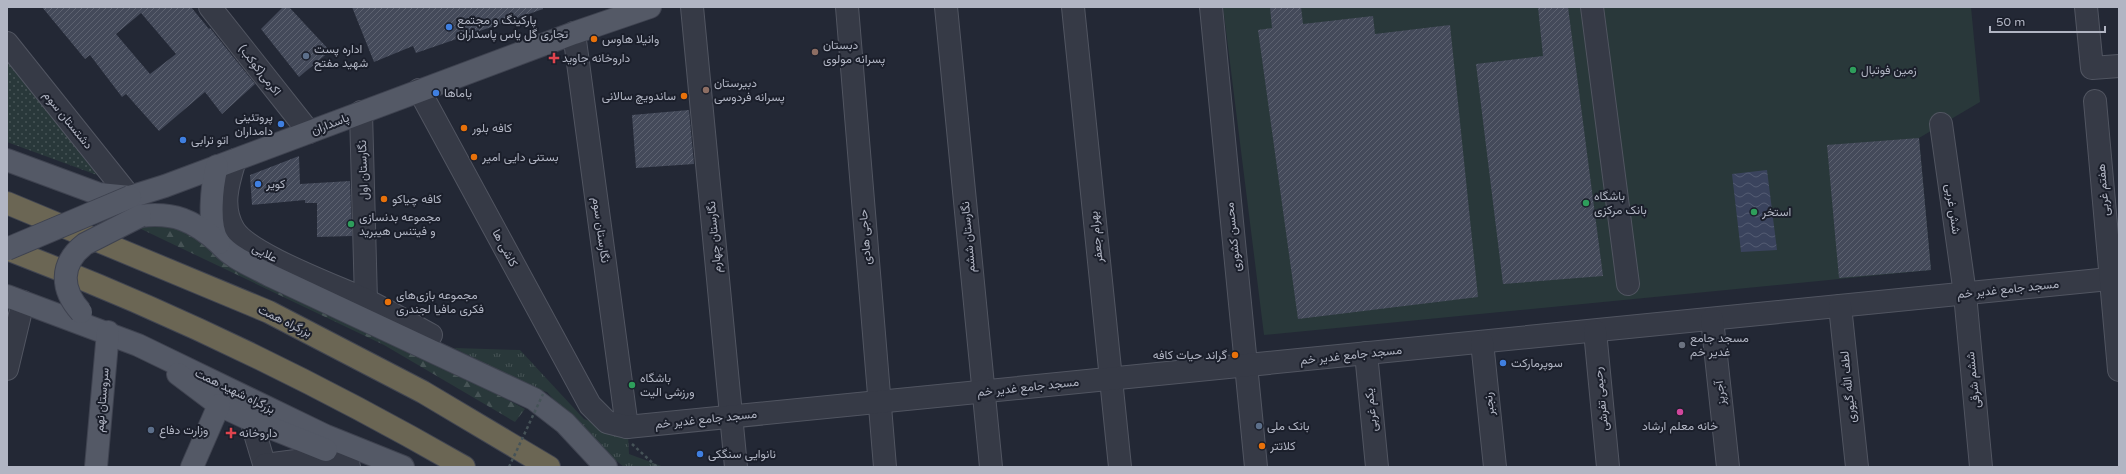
<svg xmlns="http://www.w3.org/2000/svg" width="2126" height="474" font-family="'Varela Round',Vazirmatn,sans-serif">
	<defs>
		<pattern id="grass-tufts" width="24" height="20" patternUnits="userSpaceOnUse"><rect width="24" height="20" fill="#29383a"/><path d="M3 7l-1-3M5 7V3M7 7l1-3M15 17l-1-3M17 17v-4M19 17l1-3" fill="none" stroke="#465355"/></pattern>
		<pattern id="forest-firs" width="22" height="20" patternUnits="userSpaceOnUse"><rect width="22" height="20" fill="#29383a"/><path d="M5 1l3.5 6h-7zM16 11l3.5 6h-7z" fill="#465355"/></pattern>
		<pattern id="park-dots" width="8" height="8" patternUnits="userSpaceOnUse"><rect width="8" height="8" fill="#29383a"/><path d="M2 2h.1M6 6h.1" fill="none" stroke="#465355" stroke-width="1.8" stroke-linecap="round"/></pattern>
		<pattern id="water-waves" width="16" height="10" patternUnits="userSpaceOnUse"><rect width="16" height="10" fill="#3a435d"/><path d="M0 5q4-4 8 0t8 0" fill="none" stroke="#545c73"/></pattern>
		<pattern id="building-hatch" width="6" height="6" patternUnits="userSpaceOnUse"><rect width="6" height="6" fill="#444a5a"/><path d="M-1 1l2-2M0 6l6-6M5 7l2-2" fill="none" stroke="#5d6270"/></pattern>
	</defs>
	<rect width="100%" height="100%" fill="#232835"/>
	<polygon fill="url(#grass-tufts)" points="454,348 520,350 584,419 628,434 629,454 664,467 624,467 588,438 547,392 535,389"/>
	<polygon fill="url(#forest-firs)" points="137,219 173,224 525,409 515,422 384,345 139,228"/>
	<polygon fill="url(#park-dots)" points="7,57 97,175 7,142"/>
	<polygon fill="#29383a" points="1223,7 1971,7 1980,102 1919,138 1931,270 1264,335"/>
	<polygon fill="url(#water-waves)" points="1767,170 1777,250 1741,252 1732,174"/>
	<g fill="url(#building-hatch)" fill-rule="evenodd">
		<path d="M42 7H191L209 29 210 28 255 84 222 114 205 92 159 131 126 94 122 97 90 55 85 59ZM141 13 176 54 150 74 116 34Z"/>
		<polygon points="283,7 289,7 330,51 299,77 261,29"/>
		<polygon points="352,7 543,7 543,9 416,53 413,46 374,62"/>
		<polygon points="1270,7 1301,7 1303,24 1373,16 1375,34 1450,25 1478,297 1298,319 1258,30 1272,28"/>
		<polygon points="1538,7 1568,7 1603,276 1503,284 1476,64 1543,56"/>
		<polygon points="689,110 694,164 636,168 632,115"/>
		<polygon points="1919,138 1931,270 1839,278 1827,145"/>
		<polygon points="299,156 300,184 350,181 352,236 317,237 317,203 305,203 305,200 252,205 250,175"/>
	</g>
	<g fill="none" stroke-linecap="round" stroke-linejoin="round">
		<defs>
			<g id="minor">
				<polyline points="210,7 309,132"/>
				<polyline points="692,7 736,467"/>
				<polyline points="847,7 885,467"/>
				<polyline points="946,7 991,467"/>
				<polyline points="1073,7 1120,467"/>
				<polyline points="1211,7 1256,467"/>
				<polyline points="1592,7 1628,284"/>
				<polyline points="2086,7 2092,68 2119,66"/>
				<polyline points="574,33 627,427"/>
				<polyline points="7,43 130,197"/>
				<polyline points="419,90 590,405 607,422 627,427 2119,278"/>
				<polyline points="2095,101 2119,370"/>
				<polyline points="361,112 366,301"/>
				<polyline points="1941,124 1965,294 1981,467"/>
				<path d="M235 160C228 183 220 207 234 230 250 255 336 286 366 300 388 311 409 323 431 335"/>
				<polyline points="1840,306 1857,467"/>
				<polyline points="1712,319 1728,467"/>
				<polyline points="1595,331 1608,467"/>
				<polyline points="1482,342 1495,467"/>
				<polyline points="1366,353 1377,467"/>
				<polyline points="7,369 23,302"/>
				<polyline points="251,420 265,467"/>
				<polyline points="265,465 296,461 343,464 349,467"/>
			</g>
			<g id="major">
				<polyline points="7,160 99,194 130,197 165,186 574,33 650,7"/>
				<path d="M217 166C212 185 207 227 219 243 231 258 253 266 269 275L534 399 565 423 606 467"/>
				<path d="M140 216C174 212 193 220 219 243"/>
				<polyline points="7,296 138,345 326,436 403,467"/>
				<polyline points="178,374 219,405 251,420 326,450"/>
				<polyline points="96,467 108,332"/>
				<polyline points="192,467 219,405"/>
			</g>
			<g id="highway">
				<polyline points="7,203 269,312 423,392 549,467"/>
				<path d="M7 249C165 309 318 383 464 467"/>
			</g>
		</defs>
		<use href="#minor" stroke="#515561" stroke-width="24"/>
		<use href="#major" stroke="#3f4350" stroke-width="24"/>
		<use href="#highway" stroke="#414551" stroke-width="24"/>
		<polyline stroke="#465358" stroke-width="2.5" stroke-dasharray="3 3" stroke-linecap="butt" points="632,444 657,467"/>
		<use href="#minor" stroke="#363a46" stroke-width="22"/>
		<use href="#major" stroke="#545966" stroke-width="22"/>
		<use href="#highway" stroke="#6b6654" stroke-width="22"/>
		<defs>
			<g id="major-bridge">
				<polyline points="7,249 130,197"/>
				<path d="M81 312C61 290 59 264 85 244L140 216"/>
			</g>
		</defs>
		<use href="#major-bridge" stroke="#3f4350" stroke-width="24" stroke-linecap="butt"/>
		<polyline stroke="#465358" stroke-width="2.5" stroke-dasharray="3 3" stroke-linecap="butt" points="509,467 543,394"/>
		<use href="#major-bridge" stroke="#545966" stroke-width="22"/>
	</g>
	<g fill="#3f7fe0" stroke="#1b1f2b" stroke-width="1.5">
		<circle cx="449" cy="27" r="4"/>
		<circle cx="436" cy="93" r="4"/>
		<circle cx="281" cy="124" r="4"/>
		<circle cx="183" cy="140" r="4"/>
		<circle cx="258" cy="184" r="4"/>
		<circle cx="1503" cy="363" r="4"/>
		<circle cx="700" cy="454" r="4"/>
	</g>
	<g fill="#e8710a" stroke="#1b1f2b" stroke-width="1.5">
		<circle cx="594" cy="39" r="4"/>
		<circle cx="684" cy="96" r="4"/>
		<circle cx="464" cy="128" r="4"/>
		<circle cx="474" cy="157" r="4"/>
		<circle cx="384" cy="199" r="4"/>
		<circle cx="388" cy="302" r="4"/>
		<circle cx="1235" cy="355" r="4"/>
		<circle cx="1262" cy="446" r="4"/>
	</g>
	<g fill="#8d6e63" stroke="#1b1f2b" stroke-width="1.5">
		<circle cx="815" cy="52" r="4"/>
		<circle cx="706" cy="90" r="4"/>
	</g>
	<g fill="#5c6f8a" stroke="#1b1f2b" stroke-width="1.5">
		<circle cx="306" cy="56" r="4"/>
		<circle cx="1259" cy="426" r="4"/>
		<circle cx="151" cy="430" r="4"/>
	</g>
	<g fill="#e0444e" stroke="#1b1f2b" stroke-width="1.5">
		<path d="M552 52h4v4h4v4h-4v4h-4v-4h-4v-4h4z"/>
		<path d="M229 427h4v4h4v4h-4v4h-4v-4h-4v-4h4z"/>
	</g>
	<g fill="#2e9e5b" stroke="#1b1f2b" stroke-width="1.5">
		<circle cx="1853" cy="70" r="4"/>
		<circle cx="1586" cy="203" r="4"/>
		<circle cx="1754" cy="212" r="4"/>
		<circle cx="351" cy="224" r="4"/>
		<circle cx="632" cy="385" r="4"/>
	</g>
	<circle fill="#6b7280" stroke="#1b1f2b" stroke-width="1.5" cx="1682" cy="345" r="4"/>
	<circle fill="#d1479c" stroke="#1b1f2b" stroke-width="1.5" cx="1680" cy="412" r="4"/>
	<g text-anchor="middle" stroke-width="4" stroke-linejoin="round" paint-order="stroke">
		<g font-size="12" fill="#b1b5c3" stroke="#1b1f2b" text-anchor="start">
			<text x="457" y="24">پارکینگ و مجتمع<tspan x="457" dy="14">تجاری گل یاس پاسداران</tspan></text>
			<text x="602" y="43">وانیلا هاوس</text>
			<text x="823" y="49">دبستان<tspan x="823" dy="14">پسرانه مولوی</tspan></text>
			<text x="314" y="53">اداره پست<tspan x="314" dy="14">شهید مفتح</tspan></text>
			<text x="562" y="62">داروخانه جاوید</text>
			<text x="1861" y="74">زمین فوتبال</text>
			<text x="714" y="87">دبیرستان<tspan x="714" dy="14">پسرانه فردوسی</tspan></text>
			<text x="444" y="97">یاماها</text>
			<text x="676" y="100" text-anchor="end">ساندویچ سالانی</text>
			<text x="273" y="121" text-anchor="end">پروتئینی<tspan x="273" dy="14">دامداران</tspan></text>
			<text x="472" y="132">کافه بلور</text>
			<text x="191" y="144">اتو ترابی</text>
			<text x="482" y="161">بستنی دایی امیر</text>
			<text x="266" y="188">کویر</text>
			<text x="1594" y="200">باشگاه<tspan x="1594" dy="14">بانک مرکزی</tspan></text>
			<text x="392" y="203">کافه چیاکو</text>
			<text x="1762" y="216">استخر</text>
			<text x="359" y="221">مجموعه بدنسازی<tspan x="359" dy="14">و فیتنس هیبرید</tspan></text>
			<text x="396" y="299">مجموعه بازی‌های<tspan x="396" dy="14">فکری مافیا لجندری</tspan></text>
			<text x="1690" y="342">مسجد جامع<tspan x="1690" dy="14">غدیر خم</tspan></text>
			<text x="1227" y="359" text-anchor="end">گراند حیات کافه</text>
			<text x="1511" y="367">سوپرمارکت</text>
			<text x="640" y="382">باشگاه<tspan x="640" dy="14">ورزشی الیت</tspan></text>
			<text x="1267" y="430">بانک ملی</text>
			<text x="1680" y="430" text-anchor="middle">خانه معلم ارشاد</text>
			<text x="159" y="434">وزارت دفاع</text>
			<text x="239" y="437">داروخانه</text>
			<text x="1270" y="450">کلاتتر</text>
			<text x="708" y="458">نانوایی سنگکی</text>
		</g>
		<g font-size="12" fill="#b1b5c3" stroke="#1b1f2b">
			<text transform="translate(260 70) rotate(52)" y="4">اکرمی(کوکب)</text>
			<text transform="translate(68 120) rotate(51)" y="4">دشتستان سوم</text>
			<text transform="translate(330 124) rotate(-21)" y="4">پاسداران</text>
			<text transform="translate(363 170) rotate(-92)" y="4">نگارستان اول</text>
			<text transform="translate(2103 190) rotate(-95)" y="4">هفتم غربی</text>
			<text transform="translate(1953 209) rotate(82)" y="4">شش غربی</text>
			<text transform="translate(601 230) rotate(82)" y="4">نگارستان سوم</text>
			<text transform="translate(714 237) rotate(-95)" y="4">نگارستان چهارم</text>
			<text transform="translate(865 237) rotate(-94)" y="4">حاجی هادی</text>
			<text transform="translate(968 237) rotate(-95)" y="4">نگارستان ششم</text>
			<text transform="translate(1096 237) rotate(-96)" y="4">بهرام جعفر</text>
			<text transform="translate(1233 237) rotate(-96)" y="4">محسن کشوری</text>
			<text transform="translate(505 248) rotate(62)" y="4">کاشی ها</text>
			<text transform="translate(265 253) rotate(28)" y="4">علایی</text>
			<text transform="translate(2008 289) rotate(-6)" y="4">مسجد جامع غدیر خم</text>
			<text transform="translate(285 321) rotate(26)" y="4">بزرگراه همت</text>
			<text transform="translate(1351 355) rotate(-6)" y="4">مسجد جامع غدیر خم</text>
			<text transform="translate(1973 380) rotate(-96)" y="4">ششم شرقی</text>
			<text transform="translate(1028 387) rotate(-6)" y="4">مسجد جامع غدیر خم</text>
			<text transform="translate(1848 387) rotate(-96)" y="4">لطف الله گیوری</text>
			<text transform="translate(235 391) rotate(26)" y="4">بزرگراه شهید همت</text>
			<text transform="translate(1720 393) rotate(-96)" y="4">آجرپز</text>
			<text transform="translate(1601 399) rotate(-96)" y="4">رحیمی تفرشی</text>
			<text transform="translate(102 400) rotate(-85)" y="4">سروستان نهم</text>
			<text transform="translate(1489 404) rotate(-96)" y="4">رنجبر</text>
			<text transform="translate(1371 410) rotate(-96)" y="4">یکم غربی</text>
			<text transform="translate(706 419) rotate(-6)" y="4">مسجد جامع غدیر خم</text>
		</g>
	</g>
	<rect width="2126" height="474" fill="none" stroke="#b1b5c3" stroke-width="16"/>
	<path d="M1990 26v6h115v-6" fill="none" stroke="#b1b5c3" stroke-width="2"/>
	<text x="1996" y="26" font-size="12" fill="#b1b5c3" stroke="#1b1f2b" stroke-width="3" paint-order="stroke">50 m</text>
</svg>
